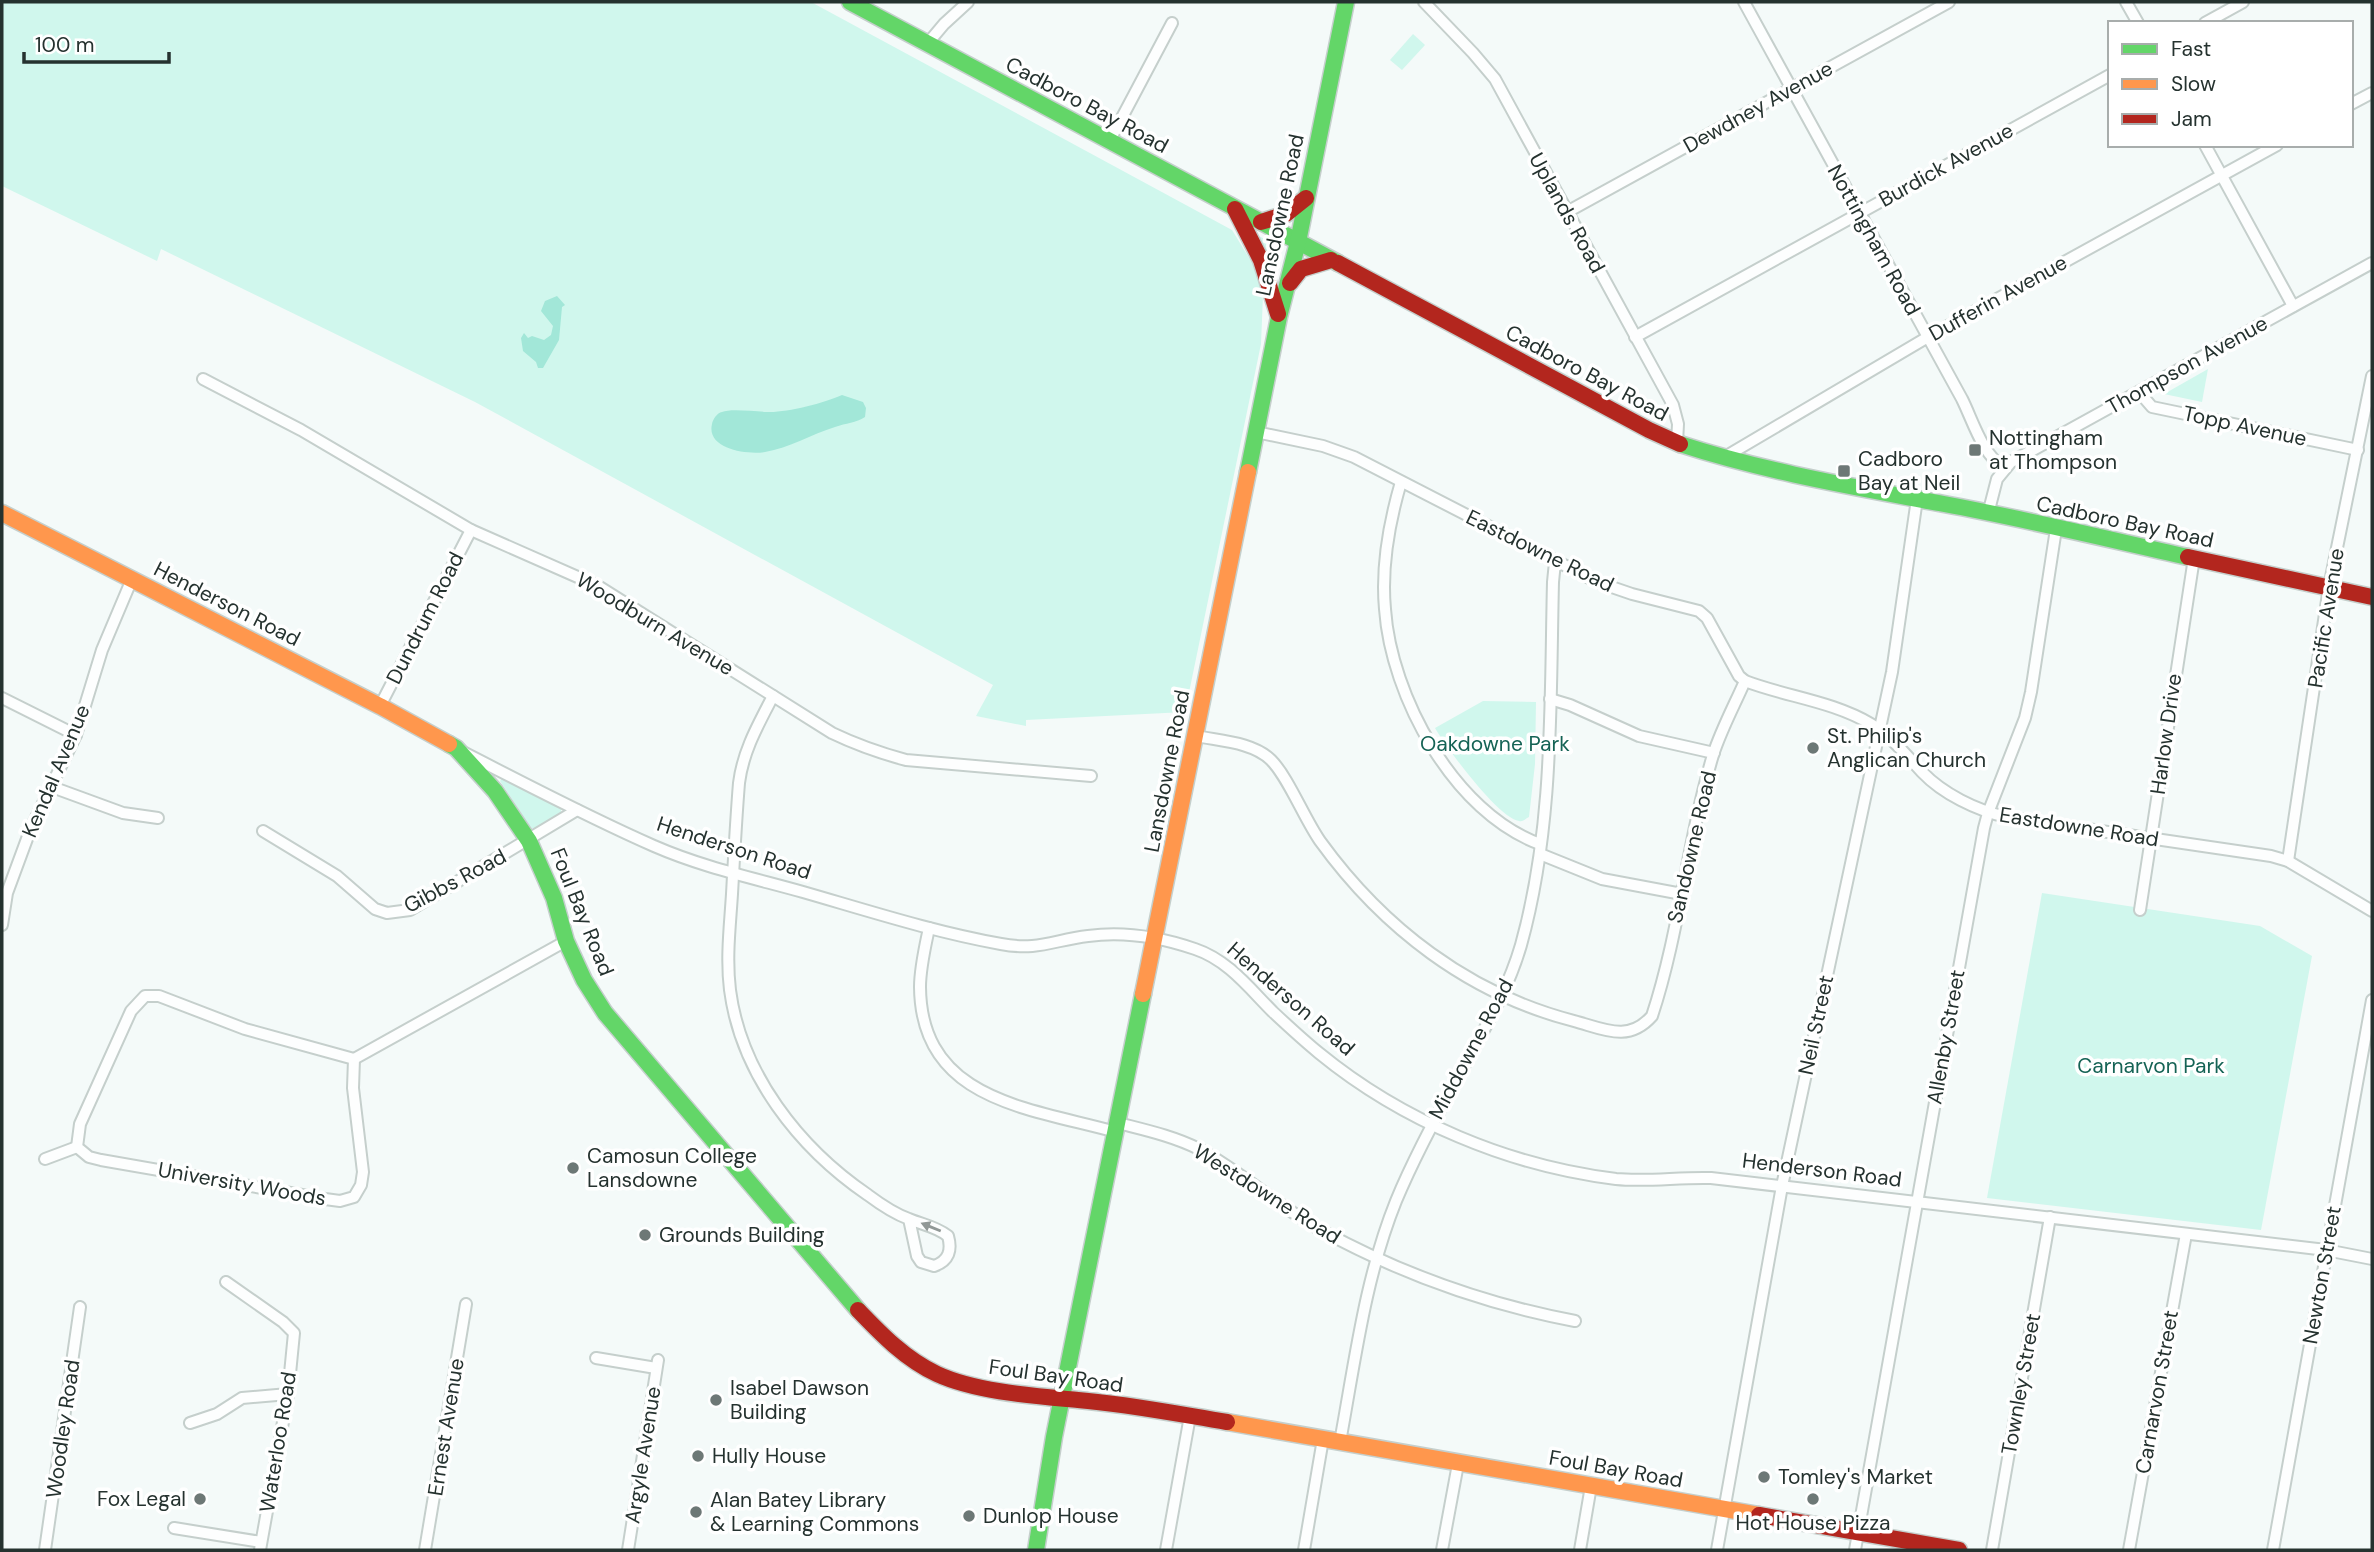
<svg xmlns="http://www.w3.org/2000/svg" width="2374" height="1552" font-family="'DM Sans',sans-serif">
	<rect width="100%" height="100%" fill="#f4faf9"/>
	<g fill="#d0f7ed">
		<polygon points="2,2 811,2 1232,230 1259,274 1263,295 1261,344 1185,712 1026,720 1026,726 976,716 993,685 475,402 161,249 157,261 2,186"/>
		<polygon points="1413,34 1425,45 1402,70 1390,60"/>
		<polygon points="1259,236 1275,245 1278,250 1275,276 1273,276 1267,251"/>
		<polygon points="2208,369 2202,402 2164,394"/>
		<path d="M1483 701 1536 702 1535 764 1529 817C1525 819 1523 822 1519 821 1498 818 1446 747 1435 728Z"/>
		<polygon points="502,778 561,807 561,814 534,829 531,828 500,781"/>
		<polygon points="2042,893 2260,926 2312,956 2261,1230 1987,1198"/>
	</g>
	<g fill="#a2e7d8">
		<polygon points="557,296 565,305 562,307 559,340 543,368 538,368 536,362 523,351 521,338 524,333 528,338 532,336 544,340 551,335 553,326 541,311 545,301"/>
		<path d="M842 395 863 402 866 408 865 417C856 423 846 423 835 427 812 434 789 448 765 452 747 455 706 449 712 424 713 419 717 413 722 412 731 408 758 412 770 412 789 412 824 403 842 395Z"/>
	</g>
	<g fill="none" stroke-linecap="round" stroke-linejoin="round">
		<defs>
			<g id="street">
				<polyline points="1424,2 1473,53 1495,79 1673,405 1678,424 1677,443"/>
				<path d="M1744 2 1962 399C1973 421 1982 454 2004 468"/>
				<polyline points="2126,2 2138,23"/>
				<polyline points="2205,23 2243,2"/>
				<polyline points="928,43 944,24 968,2"/>
				<polyline points="2351,104 2372,93"/>
				<polyline points="1109,142 1172,23"/>
				<polyline points="2205,145 2293,306"/>
				<polyline points="1567,212 1949,2"/>
				<polyline points="1635,337 2110,75"/>
				<path d="M203 379 301 430 471 530 598 586 832 733C857 745 880 753 906 760L1091 776"/>
				<polyline points="2139,392 2152,407 2358,450"/>
				<path d="M1256 432 1323 446 1354 457 1597 582 1632 594 1699 611 1707 618 1739 676 1745 681C1787 697 1832 701 1871 724 1892 737 1906 755 1922 772 1943 794 1976 810 2006 817L2271 856 2288 861 2372 911"/>
				<polyline points="1723,458 1928,337 2277,145"/>
				<path d="M1401 482C1389 523 1381 566 1385 609 1391 696 1454 813 1540 844"/>
				<polyline points="1988,514 1997,479 2011,462 2372,263"/>
				<path d="M773 696C758 725 743 751 739 783 736 820 734 857 732 894 730 926 726 958 730 990 741 1074 799 1148 868 1195 880 1204 895 1214 909 1219 923 1225 935 1226 948 1236 952 1250 949 1261 934 1266L921 1262 917 1256 909 1219"/>
				<polyline points="2,698 76,735"/>
				<polyline points="1550,699 1570,705 1639,736 1714,753"/>
				<polyline points="380,706 471,530"/>
				<path d="M1196 736C1220 741 1253 742 1271 760 1288 777 1304 818 1320 841 1383 928 1469 994 1574 1021 1604 1029 1628 1043 1652 1016 1680 931 1687 841 1713 755 1721 730 1734 706 1745 681"/>
				<path d="M465 753C527 785 590 818 654 846 702 867 753 878 803 892 869 911 934 932 1001 944 1037 951 1054 940 1088 936 1124 931 1160 937 1195 949 1228 960 1249 988 1273 1012 1288 1026 1303 1040 1319 1053 1402 1121 1509 1166 1616 1179 1647 1182 1679 1177 1711 1178L2326 1250 2372 1259"/>
				<polyline points="52,787 123,813 158,818"/>
				<polyline points="263,831 337,876 375,909 387,913 410,910 577,810"/>
				<polyline points="1540,854 1602,879 1682,894"/>
				<polyline points="2288,861 2329,587 2372,376"/>
				<polyline points="2140,910 2194,558"/>
				<polyline points="2,925 7,893 31,828 76,735 102,650 132,579"/>
				<path d="M929 928C925 947 920 968 920 987 921 1101 1030 1108 1116 1132"/>
				<polygon points="145,996 159,996 245,1029 354,1059 353,1088 363,1172 361,1185 354,1197 340,1201 325,1199 101,1160 89,1157 77,1147 80,1124 131,1011"/>
				<polyline points="354,1059 566,941"/>
				<path d="M1118 1123C1145 1130 1173 1136 1199 1149 1241 1172 1277 1205 1319 1229 1399 1273 1485 1304 1575 1321"/>
				<polyline points="45,1159 77,1147"/>
				<polyline points="226,1282 283,1322 294,1333 288,1394 260,1550"/>
				<polyline points="596,1358 656,1368"/>
				<polyline points="190,1423 217,1414 242,1398 288,1394"/>
				<path d="M1340 1442C1355 1361 1365 1278 1396 1201 1415 1155 1439 1111 1463 1068 1485 1028 1508 990 1521 945 1554 827 1550 703 1553 582L1555 562"/>
				<polyline points="174,1528 261,1542"/>
				<polyline points="45,1550 80,1307"/>
				<polyline points="425,1550 466,1304"/>
				<polyline points="628,1550 658,1360"/>
				<polyline points="1166,1550 1190,1416"/>
				<polyline points="1304,1550 1323,1439"/>
				<polyline points="1442,1550 1458,1464"/>
				<polyline points="1580,1550 1591,1486"/>
				<polyline points="1717,1550 1782,1186 1892,672 1917,499"/>
				<polyline points="1855,1550 1984,828 1988,813 2025,718 2031,692 2056,529"/>
				<polyline points="1992,1550 2050,1217"/>
				<polyline points="2129,1550 2186,1234"/>
				<polyline points="2273,1550 2372,1000"/>
			</g>
			<g id="fast">
				<polyline points="850,2 1338,263"/>
				<path d="M1680 444C1766 472 1855 487 1944 504 2026 519 2107 539 2188 557"/>
				<polyline points="1248,472 1279,317 1298,242 1346,2"/>
				<polyline points="449,744 456,748 495,791 529,841 554,898 566,941 584,980 605,1013 858,1310"/>
				<polyline points="1036,1550 1054,1437 1143,994"/>
			</g>
			<g id="slow">
				<polyline points="2,513 380,706 449,744"/>
				<polyline points="1143,994 1248,472"/>
				<polyline points="1227,1422 1759,1515"/>
			</g>
			<g id="jam">
				<polyline points="1235,209 1261,260 1278,314"/>
				<polyline points="1261,222 1286,214 1306,198"/>
				<polyline points="1338,263 1649,430 1680,444"/>
				<polyline points="1290,283 1301,269 1331,260"/>
				<polyline points="2188,557 2372,597"/>
				<path d="M858 1310C881 1334 905 1359 937 1374 976 1392 1035 1396 1078 1400 1128 1404 1178 1414 1227 1422"/>
				<polyline points="1759,1515 1959,1550"/>
			</g>
		</defs>
		<use href="#street" stroke="#c5cfcc" stroke-width="14"/>
		<use href="#fast" stroke="#c5cfcc" stroke-width="19"/>
		<use href="#slow" stroke="#c5cfcc" stroke-width="19"/>
		<use href="#jam" stroke="#c5cfcc" stroke-width="19"/>
		<use href="#street" stroke="#fdfefe" stroke-width="10"/>
		<use href="#fast" stroke="#63d668" stroke-width="16"/>
		<use href="#slow" stroke="#ff974d" stroke-width="16"/>
		<use href="#jam" stroke="#b3261e" stroke-width="16"/>
	</g>
	<defs><path id="oneway-solid" d="M-6-.8H1V-3.2L6.5 0L1 3.2V.8H-6Z" transform="scale(1.75)"/></defs>
	<use fill="#919896" href="#oneway-solid" transform="translate(931 1227) rotate(-158)"/>
	<g fill="#6d7876" stroke="#fff" stroke-width="2.5">
		<rect x="1968" y="443" width="14" height="14" rx="3.5"/>
		<rect x="1837" y="464" width="14" height="14" rx="3.5"/>
		<circle cx="1813" cy="748" r="7"/>
		<circle cx="573" cy="1168" r="7"/>
		<circle cx="645" cy="1235" r="7"/>
		<circle cx="716" cy="1400" r="7"/>
		<circle cx="698" cy="1456" r="7"/>
		<circle cx="1764" cy="1477" r="7"/>
		<circle cx="200" cy="1499" r="7"/>
		<circle cx="1813" cy="1499" r="7"/>
		<circle cx="696" cy="1512" r="7"/>
		<circle cx="969" cy="1516" r="7"/>
	</g>
	<g text-anchor="middle" stroke-width="7" stroke-linejoin="round" paint-order="stroke">
		<g font-size="21" fill="#25322f" stroke="#fff">
			<text transform="translate(1087 105) rotate(28)" y="7">Cadboro Bay Road</text>
			<text transform="translate(1758 107) rotate(-29)" y="7">Dewdney Avenue</text>
			<text transform="translate(1946 165) rotate(-29)" y="7">Burdick Avenue</text>
			<text transform="translate(1567 213) rotate(61)" y="7">Uplands Road</text>
			<text transform="translate(1280 215) rotate(-78)" y="7">Lansdowne Road</text>
			<text transform="translate(1874 240) rotate(61)" y="7">Nottingham Road</text>
			<text transform="translate(1998 298) rotate(-29)" y="7">Dufferin Avenue</text>
			<text transform="translate(2187 365) rotate(-29)" y="7">Thompson Avenue</text>
			<text transform="translate(1587 373) rotate(28)" y="7">Cadboro Bay Road</text>
			<text transform="translate(2245 426) rotate(12)" y="7">Topp Avenue</text>
			<text transform="translate(2125 522) rotate(12)" y="7">Cadboro Bay Road</text>
			<text transform="translate(1540 551) rotate(26)" y="7">Eastdowne Road</text>
			<text transform="translate(227 604) rotate(27)" y="7">Henderson Road</text>
			<text transform="translate(425 618) rotate(-63)" y="7">Dundrum Road</text>
			<text transform="translate(2326 618) rotate(-81)" y="7">Pacific Avenue</text>
			<text transform="translate(655 624) rotate(31)" y="7">Woodburn Avenue</text>
			<text transform="translate(2166 734) rotate(-82)" y="7">Harlow Drive</text>
			<text transform="translate(56 771) rotate(-67)" y="7">Kendal Avenue</text>
			<text transform="translate(1167 771) rotate(-79)" y="7">Lansdowne Road</text>
			<text transform="translate(2079 827) rotate(9)" y="7">Eastdowne Road</text>
			<text transform="translate(1692 847) rotate(-77)" y="7">Sandowne Road</text>
			<text transform="translate(734 848) rotate(18)" y="7">Henderson Road</text>
			<text transform="translate(455 881) rotate(-28)" y="7">Gibbs Road</text>
			<text transform="translate(582 912) rotate(68)" y="7">Foul Bay Road</text>
			<text transform="translate(1291 999) rotate(41)" y="7">Henderson Road</text>
			<text transform="translate(1816 1025) rotate(-78)" y="7">Neil Street</text>
			<text transform="translate(1946 1037) rotate(-80)" y="7">Allenby Street</text>
			<text transform="translate(1471 1049) rotate(-62)" y="7">Middowne Road</text>
			<text transform="translate(1822 1170) rotate(7)" y="7">Henderson Road</text>
			<text transform="translate(242 1184) rotate(10)" y="7">University Woods</text>
			<text transform="translate(1267 1194) rotate(32)" y="7">Westdowne Road</text>
			<text transform="translate(2322 1275) rotate(-80)" y="7">Newton Street</text>
			<text transform="translate(1056 1376) rotate(8)" y="7">Foul Bay Road</text>
			<text transform="translate(2021 1384) rotate(-80)" y="7">Townley Street</text>
			<text transform="translate(2157 1392) rotate(-80)" y="7">Carnarvon Street</text>
			<text transform="translate(446 1427) rotate(-81)" y="7">Ernest Avenue</text>
			<text transform="translate(63 1429) rotate(-82)" y="7">Woodley Road</text>
			<text transform="translate(278 1442) rotate(-81)" y="7">Waterloo Road</text>
			<text transform="translate(643 1455) rotate(-81)" y="7">Argyle Avenue</text>
			<text transform="translate(1616 1469) rotate(10)" y="7">Foul Bay Road</text>
		</g>
		<g font-size="21" fill="#25322f" stroke="#fff" text-anchor="start">
			<text x="1989" y="445">Nottingham<tspan x="1989" dy="24">at Thompson</tspan></text>
			<text x="1858" y="466">Cadboro<tspan x="1858" dy="24">Bay at Neil</tspan></text>
			<text x="1827" y="743">St. Philip's<tspan x="1827" dy="24">Anglican Church</tspan></text>
			<text x="587" y="1163">Camosun College<tspan x="587" dy="24">Lansdowne</tspan></text>
			<text x="659" y="1242">Grounds Building</text>
			<text x="730" y="1395">Isabel Dawson<tspan x="730" dy="24">Building</tspan></text>
			<text x="712" y="1463">Hully House</text>
			<text x="1778" y="1484">Tomley's Market</text>
			<text x="186" y="1506" text-anchor="end">Fox Legal</text>
			<text x="710" y="1507">Alan Batey Library<tspan x="710" dy="24">&amp; Learning Commons</tspan></text>
			<text x="983" y="1523">Dunlop House</text>
			<text x="1813" y="1530" text-anchor="middle">Hot House Pizza</text>
		</g>
		<g font-size="21" fill="#156355" stroke="#fff">
			<text x="1495" y="751">Oakdowne Park</text>
			<text x="2151" y="1073">Carnarvon Park</text>
		</g>
	</g>
	<rect width="2374" height="1552" fill="none" stroke="#25322f" stroke-width="7"/>
	<rect x="2108" y="21" width="245" height="126" fill="#ffffff" stroke="#a8adac" stroke-width="2"/>
	<rect x="2122" y="44" width="35" height="10" fill="#63d668" stroke="#a8adac" stroke-width="2"/>
	<text x="2171" y="56" font-size="21" fill="#25322f">Fast</text>
	<rect x="2122" y="79" width="35" height="10" fill="#ff974d" stroke="#a8adac" stroke-width="2"/>
	<text x="2171" y="91" font-size="21" fill="#25322f">Slow</text>
	<rect x="2122" y="114" width="35" height="10" fill="#b3261e" stroke="#a8adac" stroke-width="2"/>
	<text x="2171" y="126" font-size="21" fill="#25322f">Jam</text>
	<path d="M24 52v10h145v-10" fill="none" stroke="#25322f" stroke-width="3.5"/>
	<text x="35" y="52" font-size="21" fill="#25322f" stroke="#ffffff" stroke-width="5" paint-order="stroke">100 m</text>
</svg>
